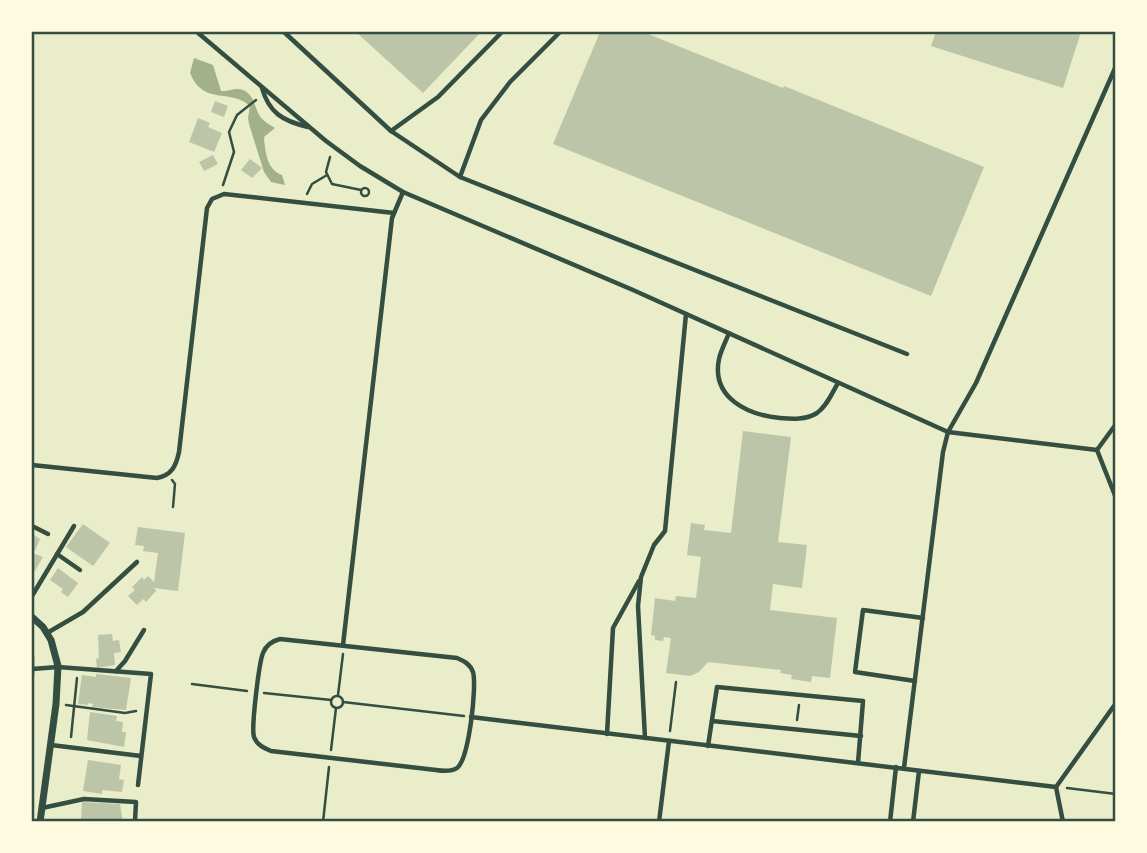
<svg xmlns="http://www.w3.org/2000/svg" width="1147" height="853" font-family="Commissioner,sans-serif">
	<rect width="100%" height="100%" fill="#e9edc9"/>
	<path fill="#a3b18a" d="M194 58 213 65 221 91C229 92 235 87 243 90 256 96 254 109 261 118 265 122 270 125 275 128L264 137C265 151 267 170 282 175L285 185 271 182 264 172 249 124 248 118 250 106C230 88 203 106 190 73Z"/>
	<g fill="#bcc5a7">
		<polygon points="356,32 481,32 423,93"/>
		<polygon points="600,32 643,32 783,88 784,86 984,167 931,296 553,144"/>
		<polygon points="936,32 1081,32 1063,88 931,46"/>
		<polygon points="215,101 228,106 224,117 211,112"/>
		<polygon points="198,118 210,123 208,127 222,133 214,152 189,142"/>
		<polygon points="213,155 218,164 204,171 199,162"/>
		<polygon points="250,159 262,168 252,178 241,170"/>
		<polygon points="743,431 791,437 778,542 807,545 802,588 773,584 770,610 837,618 830,678 812,676 811,682 791,679 792,675 780,673 781,670 708,662 699,672 690,676 666,673 671,638 664,637 663,641 655,640 655,636 651,635 655,598 675,601 676,596 696,598 701,557 687,555 691,523 705,525 704,530 731,533"/>
		<polygon points="83,524 110,543 93,566 66,547"/>
		<polygon points="138,527 185,533 178,591 154,588 156,591 146,602 143,599 137,605 128,596 135,590 132,587 142,577 144,580 148,576 154,582 158,553 143,551 144,546 135,545"/>
		<polygon points="32,534 40,539 35,551 32,549"/>
		<polygon points="32,553 43,557 35,571 32,569"/>
		<polygon points="58,568 78,583 68,597 61,592 63,589 50,580"/>
		<polygon points="112,634 113,641 119,640 121,652 114,653 115,665 97,668 96,659 99,658 98,635"/>
		<polygon points="96,674 131,678 126,710 92,707 93,704 88,703 88,705 78,704 82,675 96,677"/>
		<polygon points="90,712 117,716 116,721 123,722 122,732 126,732 124,747 87,740"/>
		<polygon points="88,760 121,765 119,779 124,780 122,792 102,790 102,794 83,791"/>
		<polygon points="82,802 120,804 123,822 81,822"/>
	</g>
	<g fill="none" stroke-linecap="round" stroke-linejoin="round">
		<g stroke="#344e41" stroke-width="2.5">
			<polyline points="330,157 326,172 332,184 361,190"/>
			<polyline points="223,185 234,152 229,132 237,115 256,100"/>
			<circle cx="365" cy="192" r="4"/>
			<polyline points="307,194 312,184 327,175"/>
			<polyline points="172,480 175,484 173,507"/>
			<polyline points="192,684 247,691"/>
			<polyline points="264,693 331,700"/>
			<polyline points="338,695 343,654"/>
			<circle cx="337" cy="702" r="6"/>
			<polyline points="343,702 464,716"/>
			<polyline points="66,705 125,713 136,711"/>
			<polyline points="797,720 799,705"/>
			<polyline points="670,731 676,682"/>
			<polyline points="71,737 77,678"/>
			<polyline points="331,750 336,708"/>
			<polyline points="1067,788 1116,794"/>
			<polyline points="323,822 329,767"/>
		</g>
		<g stroke="#344e41" stroke-width="4.5">
			<polyline points="197,32 326,141 360,166 403,192 633,290 948,432 1097,450 1116,424"/>
			<polyline points="284,32 391,131 460,177"/>
			<polyline points="560,32 510,82 481,120 460,177 907,354"/>
			<path d="M262 88C269 113 283 121 308 127"/>
			<polyline points="391,131 438,97 502,32"/>
			<path d="M729 333C726 341 721 350 719 359 711 398 748 415 780 418 792 419 806 420 817 413 827 406 832 393 838 383"/>
			<polyline points="1097,450 1116,498"/>
			<path d="M32 465 157 478C172 475 176 466 179 452L207 208 212 199 224 194 394 213"/>
			<polyline points="32,526 48,534"/>
			<polyline points="57,554 80,570"/>
			<polyline points="32,596 74,526"/>
			<polyline points="47,633 83,612 137,562"/>
			<path d="M280 639 457 658C464 661 470 664 473 672 477 686 469 759 457 768 451 772 442 771 436 770L271 751C264 748 257 745 254 737 251 728 259 663 263 653 266 645 272 641 280 639Z"/>
			<polyline points="343,645 392,218 403,192"/>
			<polyline points="32,657 32,676"/>
			<polyline points="32,669 58,667 151,674 138,785"/>
			<polyline points="116,671 125,661 144,630"/>
			<polyline points="915,681 855,672 863,610 923,618"/>
			<polyline points="471,717 1056,787 1063,822"/>
			<polyline points="712,721 861,736"/>
			<polyline points="607,734 613,628 639,581"/>
			<polyline points="645,738 638,606 641,577 654,545 665,531 686,314"/>
			<polyline points="51,745 141,756"/>
			<polyline points="708,746 717,687 863,701 858,763"/>
			<polyline points="904,768 943,452 948,432 976,383 1116,66"/>
			<polyline points="1056,787 1116,703"/>
			<polyline points="42,808 84,799 136,802 135,821"/>
			<polyline points="659,822 669,741"/>
			<polyline points="890,822 896,767"/>
			<polyline points="913,822 919,771"/>
		</g>
		<polyline stroke="#344e41" stroke-width="7" points="32,617 43,627 51,640 58,666 56,704 40,822"/>
	</g>
	<rect width="1147" height="853" fill="none" stroke="#fefae0" stroke-width="66"/>
	<rect x="33" y="33" width="1081" height="787" fill="none" stroke="#344e41" stroke-width="2.5"/>
</svg>
